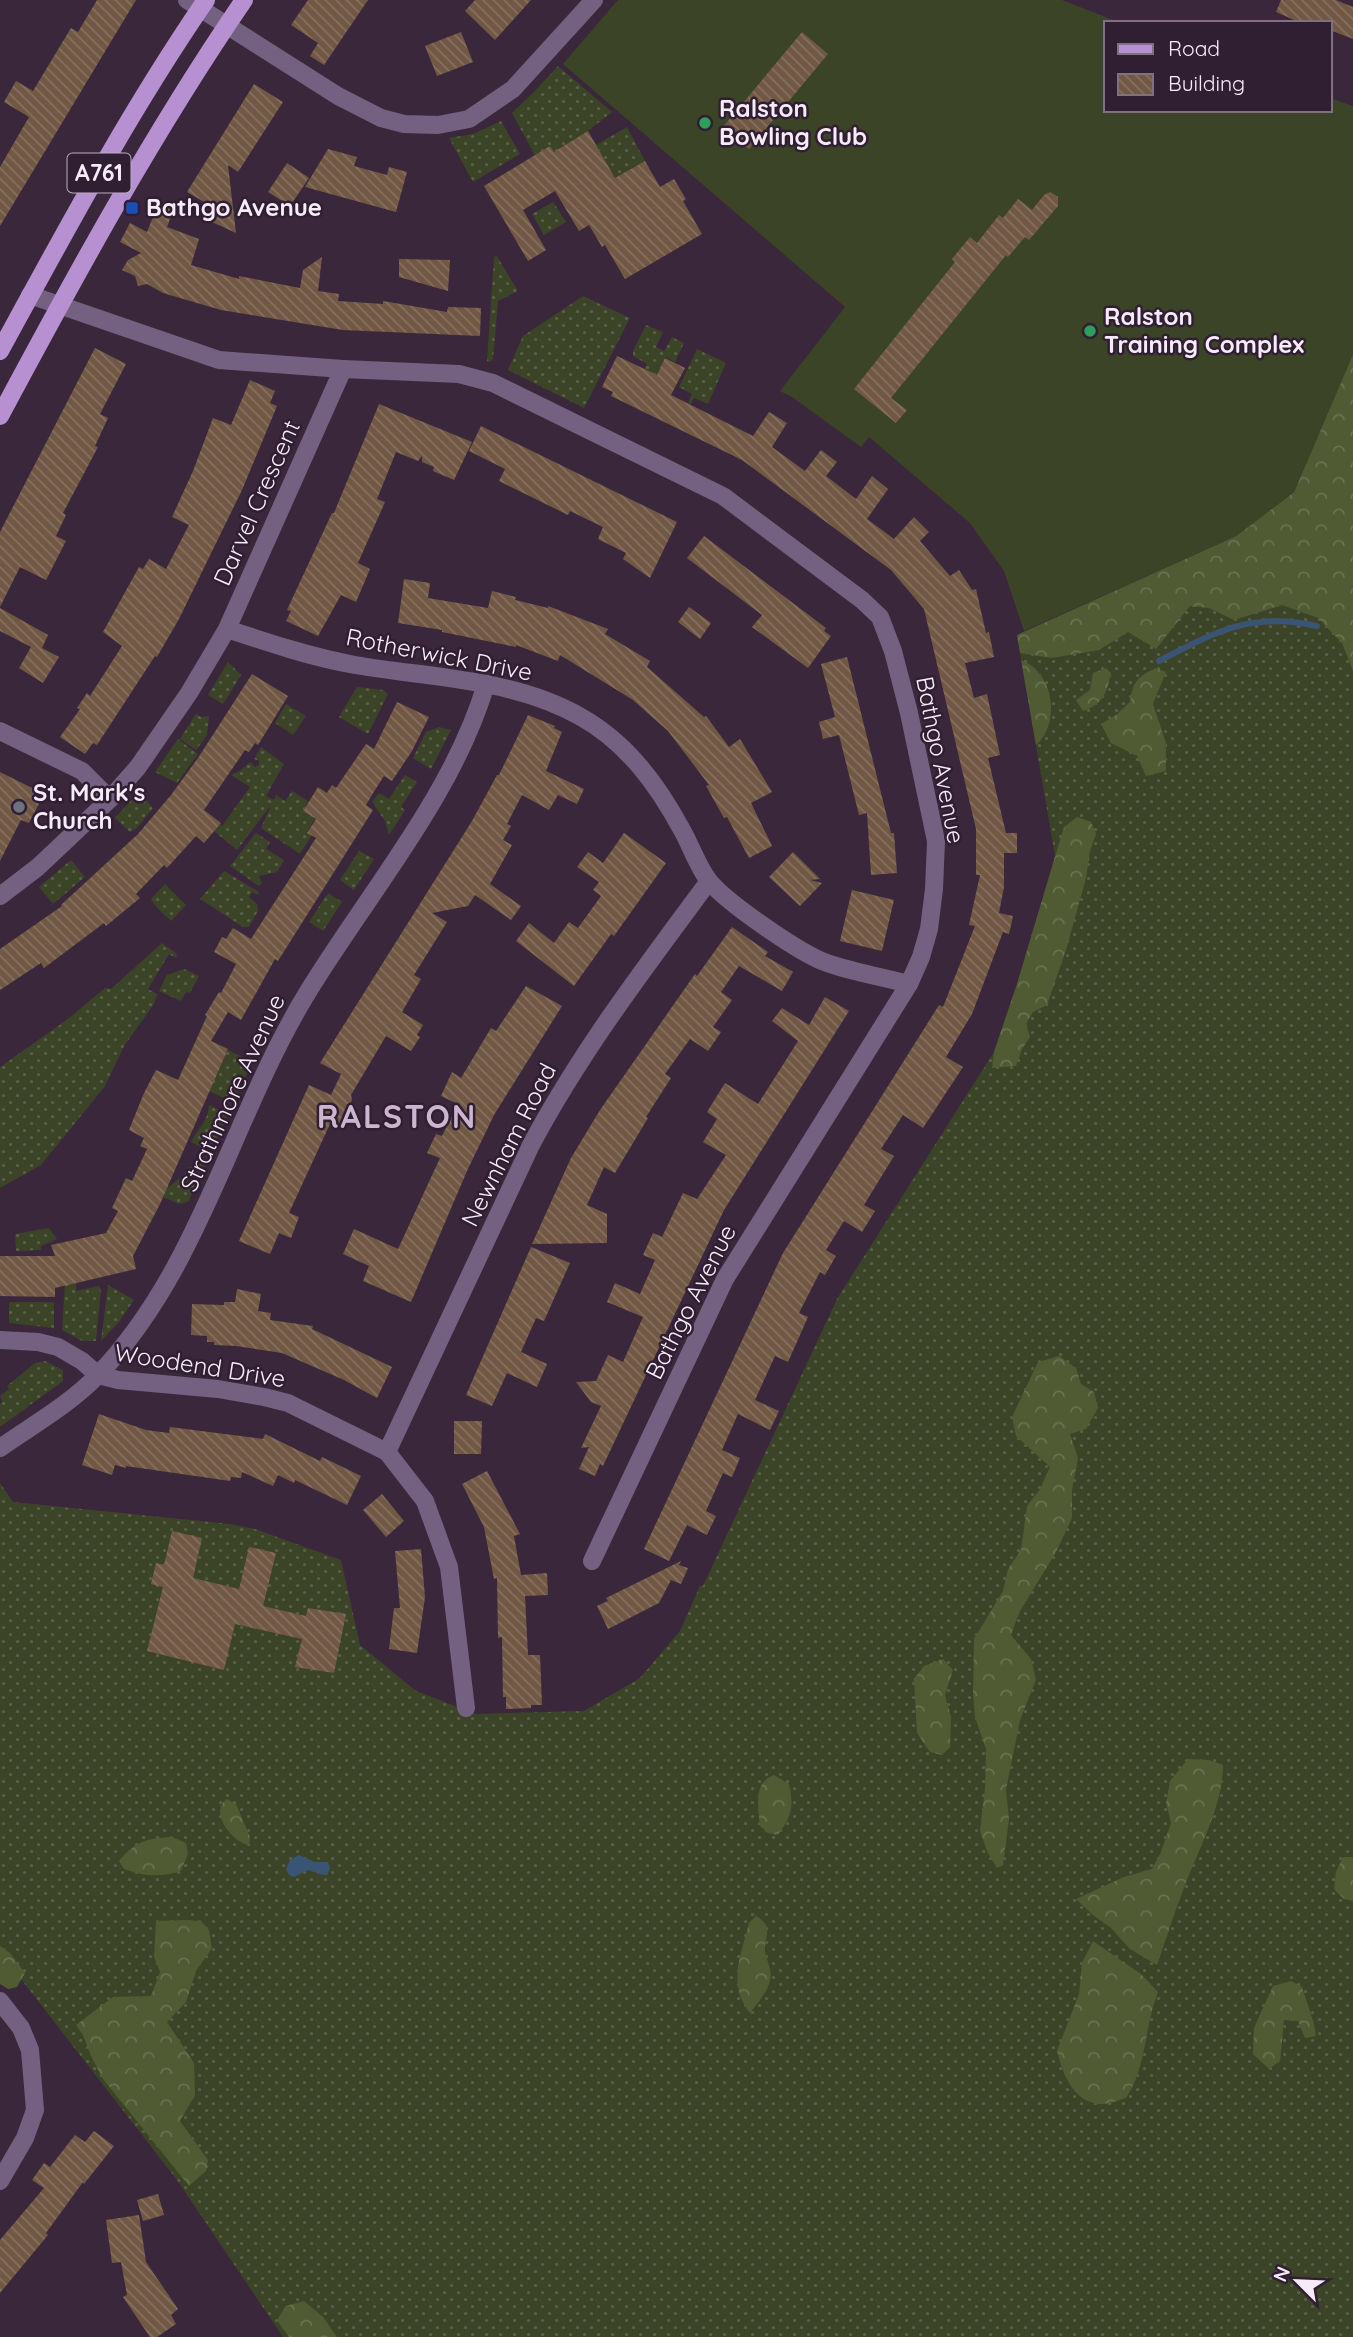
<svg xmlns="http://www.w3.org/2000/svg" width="1353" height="2337" font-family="Quicksand,sans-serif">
	<defs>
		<pattern id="grass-dots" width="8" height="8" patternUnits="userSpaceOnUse" patternTransform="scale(1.75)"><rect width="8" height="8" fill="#3c4428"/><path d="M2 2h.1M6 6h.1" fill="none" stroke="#595f48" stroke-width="1.8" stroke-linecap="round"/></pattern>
		<pattern id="forest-crowns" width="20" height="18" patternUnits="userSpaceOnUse" patternTransform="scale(1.75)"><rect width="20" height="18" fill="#505a33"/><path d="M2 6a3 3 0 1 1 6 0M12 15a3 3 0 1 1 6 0" fill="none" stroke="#6a7251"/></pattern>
		<pattern id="building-back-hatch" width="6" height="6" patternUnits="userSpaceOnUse" patternTransform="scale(1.75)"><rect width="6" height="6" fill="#715844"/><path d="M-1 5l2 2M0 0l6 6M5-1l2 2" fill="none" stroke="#867060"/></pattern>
	</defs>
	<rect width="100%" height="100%" fill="#3b273c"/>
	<g fill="url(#grass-dots)">
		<polygon points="558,66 612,112 556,156 550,146 535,156 512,113 534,92"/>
		<polygon points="501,121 520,154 473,182 449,138 473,134"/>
		<polygon points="627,127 645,161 615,178 596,145"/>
		<polygon points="553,202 566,222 544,235 532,214"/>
		<polygon points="496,255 518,291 498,301 493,359 490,362 487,361 494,258"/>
		<polygon points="583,296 630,318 584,408 508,370 523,336"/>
		<polygon points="646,325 663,332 656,347 664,351 672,337 684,343 675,362 666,357 656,377 643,371 647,364 633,356 633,351"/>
		<polygon points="697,349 726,363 708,404 694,398 691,404 688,403 692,394 679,387"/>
		<polygon points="1353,354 1353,2337 283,2337 177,2180 0,1952 0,1483 13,1502 230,1524 255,1529 341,1560 360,1645 416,1691 476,1714 584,1711 640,1678 680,1631 700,1586 703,1586 837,1299 994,1052 1017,984 1055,856 1017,635 1236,536 1294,492"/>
		<polygon points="228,662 241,675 223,704 208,695"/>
		<polygon points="357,687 383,690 388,694 368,734 339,717"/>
		<polygon points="286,704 306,716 293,735 275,723"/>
		<polygon points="196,714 201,717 209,716 207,735 196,750 180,739"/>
		<polygon points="439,727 451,730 431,769 413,758 426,732"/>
		<polygon points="178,739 198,754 177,783 155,772"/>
		<polygon points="261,747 284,764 266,796 274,800 276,795 285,801 292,791 308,801 303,811 315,819 307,832 312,835 300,854 261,828 271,805 237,850 214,831 220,824 222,826 250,787 231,775 241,770 250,762 255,767 259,765 259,761 254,759"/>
		<polygon points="405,775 417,782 401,807 405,810 389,835 385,821 372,802 379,793 389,799"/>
		<polygon points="139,792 153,808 137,828 130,832 115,818"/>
		<polygon points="256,833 270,842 266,849 284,860 277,872 259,876 262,883 259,886 230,866"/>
		<polygon points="359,851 374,859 354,890 340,880"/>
		<polygon points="71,860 85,877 53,904 39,887"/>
		<polygon points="224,871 259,892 258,895 252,892 249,897 257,904 258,911 249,927 243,927 200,899"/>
		<path d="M165 884 186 905 171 921C165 915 154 906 151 899Z"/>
		<polygon points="328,893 342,902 323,931 309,922"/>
		<polygon points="162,943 177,954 176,958 169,954 148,989 157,994 154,1004 124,1046 105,1086 41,1165 0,1188 0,1067 68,1019 105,988 111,989"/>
		<polygon points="184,969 199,976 190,993 186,992 181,1001 159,991 167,975"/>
		<polygon points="228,1050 252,1062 234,1103 209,1091"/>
		<path d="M209 1105 228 1114 212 1152 191 1142C198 1128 208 1122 209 1105Z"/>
		<polygon points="199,1163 205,1166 188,1202 179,1204 154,1193 156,1187 168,1187 183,1176 188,1168"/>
		<polygon points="49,1228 57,1239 41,1246 41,1250 16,1251 15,1234"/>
		<polygon points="66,1266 76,1280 76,1291 99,1286 101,1289 96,1341 82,1341 62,1330"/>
		<polygon points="108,1285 134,1300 118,1323 101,1341"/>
		<polygon points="9,1302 54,1302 54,1328 9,1323"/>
		<polygon points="45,1361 63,1370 63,1381 0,1427 0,1404 2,1402 0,1396 9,1389 7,1386 35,1363"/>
	</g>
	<g fill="url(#forest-crowns)">
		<polygon points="1353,354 1353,671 1342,643 1318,618 1282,605 1234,620 1209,608 1190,606 1156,649 1128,632 1099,650 1052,658 1020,653 1017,635 1236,536 1294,492"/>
		<path d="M1021 660C1054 672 1061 723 1036 745Z"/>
		<path d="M1106 668 1111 673C1107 693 1103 704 1083 711L1076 700 1090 690 1093 673Z"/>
		<path d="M1156 668 1166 672 1153 704 1166 743V771L1146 776 1137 756 1111 743 1101 724 1116 715 1130 702C1133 682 1137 677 1156 668Z"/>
		<polygon points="1077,817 1091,822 1096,834 1090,851 1086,878 1066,950 1047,1005 1033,1012 1026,1024 1030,1037 1022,1049 1016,1066 992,1068 994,1052 1017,984 1064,827"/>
		<polygon points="1059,1356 1076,1368 1081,1384 1094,1392 1098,1408 1086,1429 1070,1434 1078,1458 1072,1490 1072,1518 1056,1552 1019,1613 1011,1635 1031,1659 1036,1680 1020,1720 1006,1790 1009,1819 1003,1865 997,1868 987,1851 980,1831 985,1788 986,1749 975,1717 973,1694 974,1639 1003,1591 1008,1569 1021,1550 1027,1506 1040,1489 1050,1467 1016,1436 1012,1417 1038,1362"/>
		<polygon points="943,1659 953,1670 945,1695 951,1717 950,1747 942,1755 930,1752 917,1733 914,1679 924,1666"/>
		<path d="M1188 1759 1209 1760 1223 1765C1223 1806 1198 1850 1184 1888 1174 1913 1166 1939 1157 1965L1130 1949 1111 1928 1094 1916 1076 1899 1124 1877 1152 1869 1161 1852 1171 1823 1166 1803 1170 1781Z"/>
		<path d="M774 1775 789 1784C794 1808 792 1815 778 1835L768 1833 760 1826C758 1807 753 1782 774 1775Z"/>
		<path d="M227 1799 236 1804 250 1837 249 1845C233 1843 208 1812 227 1799Z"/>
		<path d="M172 1837 186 1843 188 1854 181 1871C160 1878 144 1876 124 1869L119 1861C137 1840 145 1839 172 1837Z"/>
		<polygon points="1343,1857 1353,1857 1353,1901 1344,1899 1334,1889 1336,1872"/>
		<path d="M756 1916C775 1926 764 1936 765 1951 767 1963 774 1972 769 1984 766 1994 756 2005 750 2013 727 1984 741 1956 749 1923Z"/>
		<polygon points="187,1920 201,1921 209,1930 212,1948 196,1971 186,2002 167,2022 194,2063 195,2095 180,2121 208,2160 206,2171 189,2186 103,2079 91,2056 83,2035 76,2025 113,1997 151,1996 160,1972 154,1957 156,1921"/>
		<path d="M1093 1941 1141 1974 1158 1992C1144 2027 1147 2067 1126 2098 1119 2100 1110 2104 1103 2104 1073 2104 1063 2074 1057 2051L1079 1994 1082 1963Z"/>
		<polygon points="0,1946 10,1953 25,1973 17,1987 8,1989 0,1984"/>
		<polygon points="1291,1981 1302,1987 1314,2024 1316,2036 1305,2038 1298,2021 1284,2020 1280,2061 1269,2069 1253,2054 1254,2028 1273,1986"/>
		<polygon points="304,2301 323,2317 337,2337 289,2337 277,2320 286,2306"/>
	</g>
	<polygon fill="#3c4428" points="618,0 1062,0 1121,23 1106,23 1106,110 1330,110 1330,98 1353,106 1353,354 1294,492 1236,536 1024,631 1004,571 970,523 869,437 861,447 792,397 780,391 845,307 563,64"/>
	<polygon fill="#3a5473" points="299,1855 315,1862 328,1862 330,1868 327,1875 323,1875 308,1870 294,1877 289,1875 286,1869 290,1860"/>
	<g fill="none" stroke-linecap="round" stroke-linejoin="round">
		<path stroke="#3a5473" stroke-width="6" d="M1159 661C1215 632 1251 611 1317 626"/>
	</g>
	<g fill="url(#building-back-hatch)">
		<polygon points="97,0 136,0 0,226 0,167 29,117 4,102 16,81 33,91 71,28 78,32"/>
		<polygon points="308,0 368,0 324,65 310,56 318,43 291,25"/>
		<polygon points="475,0 531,0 495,40 465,11"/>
		<polygon points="1281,0 1336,0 1353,7 1353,39 1330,30 1330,23 1301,23 1276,12"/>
		<polygon points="461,32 473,62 437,76 425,46"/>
		<polygon points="802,32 828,54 749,149 723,127"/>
		<polygon points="254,84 283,102 238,172 228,165 236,233 212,222 216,209 187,192"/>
		<polygon points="588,131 615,178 645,161 660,187 674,179 686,199 683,201 702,234 625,279 605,245 602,247 589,225 579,231 555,191 523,210 546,250 528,261 484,186 550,146 554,152"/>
		<polygon points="328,149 357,157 354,166 387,175 389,167 407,172 396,212 305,187"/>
		<polygon points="287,163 309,178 290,206 268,192"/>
		<polygon points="1050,192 1058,197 1058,206 1029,240 1025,237 1008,257 1006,255 891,398 907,410 896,423 854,389 955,262 952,259 970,237 977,243 999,215 1003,218 1018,199 1032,210 1044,195"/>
		<polygon points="159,202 174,208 167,227 199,239 191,265 239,279 239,276 300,288 303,270 322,257 318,291 339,294 338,301 383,304 383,301 447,312 448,307 481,308 480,336 343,330 221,310 163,293 147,284 138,286 135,276 122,270 128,260 141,253 120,242 130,223 147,232"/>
		<polygon points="399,259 450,260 448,291 399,277"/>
		<polygon points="95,348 126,364 100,414 108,418 95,446 98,447 63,513 66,515 56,536 66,541 46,580 20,567 0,607 0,532"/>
		<polygon points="617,356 657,375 665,358 685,368 671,395 753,436 769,412 787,423 772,447 805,471 821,450 837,462 826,476 856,499 872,476 888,489 867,519 894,539 914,517 929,532 920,541 950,576 959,570 972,590 976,589 986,633 989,632 994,657 965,663 974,698 987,694 1000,755 988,758 1006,833 1017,833 1017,853 1004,853 1004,887 999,913 1013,916 1009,934 1003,932 972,1014 946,1057 963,1067 923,1128 903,1115 881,1149 894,1156 864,1205 875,1211 862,1232 844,1221 826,1250 836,1256 825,1275 820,1272 799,1313 808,1317 788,1362 775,1356 755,1400 779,1411 770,1430 738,1414 722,1450 740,1458 732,1477 723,1473 706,1511 716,1516 707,1535 687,1525 669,1561 644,1549 783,1253 939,1005 943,1007 975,926 969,925 980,875 976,875 976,829 924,609 891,570 742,460 611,396 613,392 602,387"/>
		<polygon points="250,380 275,391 270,403 277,406 242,490 179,619 157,657 155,656 97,745 93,743 85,754 60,737 80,709 77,708 87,693 90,696 122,646 103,632 139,567 143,569 149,559 166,569 189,525 172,517 193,471 213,418 231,425"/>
		<polygon points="379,404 472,442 454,480 433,471 434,467 422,462 422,456 418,461 396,452 377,499 385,502 358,563 370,569 356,602 341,595 318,636 286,621 291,611 287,610 332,513 334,513"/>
		<polygon points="481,426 677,522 650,578 623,559 626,553 598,539 603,527 570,511 568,515 499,481 505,469 469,451"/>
		<polygon points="704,536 826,628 824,631 831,636 808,668 752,627 762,615 687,558"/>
		<polygon points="404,579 430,583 428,598 488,608 492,591 516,597 515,600 548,608 548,606 608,629 605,634 650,661 647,667 704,717 706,716 729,747 740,739 772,792 751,803 772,846 749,858 727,817 724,818 706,786 709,785 668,731 633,700 560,655 558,661 516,645 516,647 442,632 442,630 398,623"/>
		<polygon points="689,607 711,623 700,639 678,622"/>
		<polygon points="0,608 48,635 42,648 59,657 43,683 19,668 31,647 0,631"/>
		<polygon points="847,657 891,833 894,833 897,873 871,875 867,813 859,815 839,735 823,739 819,722 835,717 821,664"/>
		<polygon points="252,674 288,696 258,745 255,743 249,752 245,750 204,810 221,823 204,843 196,836 167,868 164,865 136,894 140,898 106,926 104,923 44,968 41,963 0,990 0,949 62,906 61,905 138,834 171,795 198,758"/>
		<polygon points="397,702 429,717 412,751 392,781 384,776 375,790 366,805 373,810 278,961 275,959 241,1020 228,1012 211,1041 228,1049 160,1204 133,1256 136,1269 55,1288 55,1297 0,1296 0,1256 55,1256 51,1245 106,1233 118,1211 112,1208 126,1178 132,1181 147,1149 140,1146 144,1138 129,1130 144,1093 156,1070 178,1080 207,1016 205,1015 219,992 221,993 236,964 214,952 222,937 226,939 233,928 251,939 316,838 307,833 316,819 303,811 318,787 327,793 332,785 336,788 366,744 374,749"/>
		<polygon points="528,715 555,726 554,728 562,732 546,771 584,789 577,804 558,795 549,810 522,795 507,824 511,826 503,840 512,845 490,884 521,906 511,920 475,895 468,906 432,913 447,922 414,975 421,979 402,1012 423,1025 417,1035 420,1037 411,1051 386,1036 351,1095 352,1100 340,1128 330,1124 289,1213 299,1217 291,1238 279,1233 270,1254 239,1241 309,1085 331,1095 341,1074 320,1063 472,821 497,775 499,775"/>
		<polygon points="0,772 44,794 29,823 21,820 0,861"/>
		<polygon points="624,833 666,863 614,936 611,934 574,986 516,941 529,923 554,943 569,922 578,928 601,896 593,890 599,882 577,867 588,852 603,863"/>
		<polygon points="793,852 820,879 810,880 822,883 800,906 769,877"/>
		<polygon points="852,890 894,900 882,951 840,941"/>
		<polygon points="732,927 768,952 765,956 793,972 782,991 739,966 721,992 732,1000 713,1027 721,1032 708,1051 690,1039 665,1074 671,1078 646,1117 648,1118 615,1173 604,1167 587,1205 607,1214 607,1243 532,1244 571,1158 600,1110 695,974 697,976"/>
		<polygon points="526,986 562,1006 494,1115 467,1171 411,1302 363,1281 369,1266 343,1254 354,1229 398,1249 440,1158 427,1153 436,1134 442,1136 458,1104 441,1096 452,1072 461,1078 491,1028 496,1031"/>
		<polygon points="825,997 849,1011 724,1210 603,1466 600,1464 595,1476 579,1469 589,1447 581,1448 601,1406 591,1402 576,1382 596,1381 608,1355 623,1362 643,1317 607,1302 615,1283 640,1294 655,1260 643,1255 653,1233 662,1237 683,1193 697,1199 726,1155 703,1142 717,1119 707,1112 725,1083 758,1104 798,1041 772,1021 782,1008 809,1025"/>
		<polygon points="531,1247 570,1263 544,1321 536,1318 521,1352 547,1364 537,1387 507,1373 492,1406 466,1395"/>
		<polygon points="237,1289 261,1294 258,1311 271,1313 270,1320 313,1326 312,1329 392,1367 377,1398 344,1380 282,1353 236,1346 214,1345 214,1342 207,1342 207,1336 191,1335 192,1304 224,1305 224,1302 235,1302"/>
		<polygon points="99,1414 146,1430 169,1433 170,1427 263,1439 265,1434 320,1461 322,1457 361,1476 347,1505 295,1480 294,1483 278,1475 273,1486 242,1472 241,1478 231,1477 230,1481 126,1466 126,1468 115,1465 112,1475 82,1465"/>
		<polygon points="454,1421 482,1421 481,1454 454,1454"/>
		<polygon points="487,1471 520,1534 514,1536 521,1575 547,1573 548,1595 525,1596 528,1655 540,1655 541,1678 542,1705 531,1705 531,1708 506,1709 506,1697 503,1697 502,1637 498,1638 497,1578 494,1579 484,1527 462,1484"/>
		<polygon points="382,1494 404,1521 386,1537 363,1510"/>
		<polygon points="172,1531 202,1538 193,1578 239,1589 249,1547 276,1553 263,1606 306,1616 308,1608 346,1614 334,1673 295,1667 302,1639 235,1624 224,1670 147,1651 163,1587 151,1584 156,1563 164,1565"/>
		<polygon points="421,1549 425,1597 417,1653 389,1649 394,1608 400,1608 395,1551"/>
		<polygon points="681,1561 679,1565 688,1568 681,1584 671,1580 659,1603 608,1629 597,1606 608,1601 606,1598"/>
		<polygon points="94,2131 114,2146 84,2184 83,2182 46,2233 48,2235 0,2293 0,2240 44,2188 32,2180 44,2163 50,2167 75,2135 85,2142"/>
		<polygon points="158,2194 164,2215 143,2221 137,2200"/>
		<polygon points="139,2215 146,2262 178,2309 171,2315 176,2324 157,2337 150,2337 123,2297 127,2295 121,2262 112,2263 106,2220"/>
	</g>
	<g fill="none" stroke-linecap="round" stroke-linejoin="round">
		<g stroke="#746181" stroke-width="18">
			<polyline points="187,0 338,96 381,118 404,124 438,125 469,119 513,89 594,0"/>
			<polyline points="343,369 459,374 493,383 723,496 862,600 880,617 893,651 909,713 936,841 934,889 929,929 921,957 909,984 725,1279 592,1561"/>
			<path d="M227 629C269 643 311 657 355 665 430 678 513 678 581 717 627 743 657 784 682 830 691 846 698 867 709 881 727 903 801 954 827 963 853 972 882 977 909 984"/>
			<polyline points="0,731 82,771 110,799"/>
			<polyline points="0,896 38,867 110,799 138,767 189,693 227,629 343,369 219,360 30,295"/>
			<polyline points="0,1340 38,1342 58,1347 82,1361 98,1375 118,1380 218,1389 264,1397 288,1403 387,1452 425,1501 449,1567 466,1708"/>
			<path d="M0 1448C33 1425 70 1404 98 1375 200 1269 231 1119 306 995 366 896 453 796 486 684"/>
			<path d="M387 1452 531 1145C581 1051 646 966 709 881"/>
			<polyline points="0,2001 21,2028 30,2050 35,2110 25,2138 0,2181"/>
		</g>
		<g stroke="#b790d2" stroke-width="18">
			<path d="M0 351C65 232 129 112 206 0"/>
			<path d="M0 416C76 274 153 133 244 0"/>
		</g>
	</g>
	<g fill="#2e9e5b" stroke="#301e32" stroke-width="2.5">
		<circle cx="705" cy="123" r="7"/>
		<circle cx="1090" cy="331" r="7"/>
	</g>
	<rect fill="#1a4fb4" stroke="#301e32" stroke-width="2.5" x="125" y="201" width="14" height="14" rx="3.5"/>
	<circle fill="#6b7280" stroke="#301e32" stroke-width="2.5" cx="19" cy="807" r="7"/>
	<g text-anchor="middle" stroke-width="5" stroke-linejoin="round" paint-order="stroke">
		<rect fill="#301e32" stroke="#bcaebd" stroke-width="2" x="67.5" y="153.5" width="63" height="39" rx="5"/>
		<g font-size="23" font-weight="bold" fill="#f8ebf9">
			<text x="99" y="181">A761</text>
		</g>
		<g font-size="24" font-weight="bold" fill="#f8ebf9" stroke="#301e32" text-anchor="start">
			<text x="719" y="117">Ralston<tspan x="719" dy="28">Bowling Club</tspan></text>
			<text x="146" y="216">Bathgo Avenue</text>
			<text x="1104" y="325">Ralston<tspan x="1104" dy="28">Training Complex</tspan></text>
			<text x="33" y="801">St. Mark's<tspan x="33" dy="28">Church</tspan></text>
		</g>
		<g font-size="24" fill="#f8ebf9" stroke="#301e32">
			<text transform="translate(257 503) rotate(-66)" y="8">Darvel Crescent</text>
			<text transform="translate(439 655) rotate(11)" y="8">Rotherwick Drive</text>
			<text transform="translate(940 760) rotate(79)" y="8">Bathgo Avenue</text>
			<text transform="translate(233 1093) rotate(-65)" y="8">Strathmore Avenue</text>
			<text transform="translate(509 1145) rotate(-63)" y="8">Newnham Road</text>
			<text transform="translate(691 1302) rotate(-63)" y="8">Bathgo Avenue</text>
			<text transform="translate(200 1366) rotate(9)" y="8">Woodend Drive</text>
		</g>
		<g font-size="32" font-weight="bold" letter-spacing="2" fill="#cdb4cf" stroke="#301e32">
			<text x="397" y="1128">RALSTON</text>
		</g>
	</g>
	<rect x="1104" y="21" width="228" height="91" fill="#301e32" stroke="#807082" stroke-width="2"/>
	<rect x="1118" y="44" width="35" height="10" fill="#b790d2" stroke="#807082" stroke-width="2"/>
	<text x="1168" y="56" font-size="21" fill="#f8ebf9">Road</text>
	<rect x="1118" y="74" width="35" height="21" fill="url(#building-back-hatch)" stroke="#807082" stroke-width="2"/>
	<text x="1168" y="91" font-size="21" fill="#f8ebf9">Building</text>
	<g transform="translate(1297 2281) rotate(294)" stroke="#301e32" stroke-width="5" paint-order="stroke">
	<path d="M0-5L12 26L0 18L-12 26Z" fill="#f8ebf9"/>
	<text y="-10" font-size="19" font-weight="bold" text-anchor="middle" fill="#f8ebf9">N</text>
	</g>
</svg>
